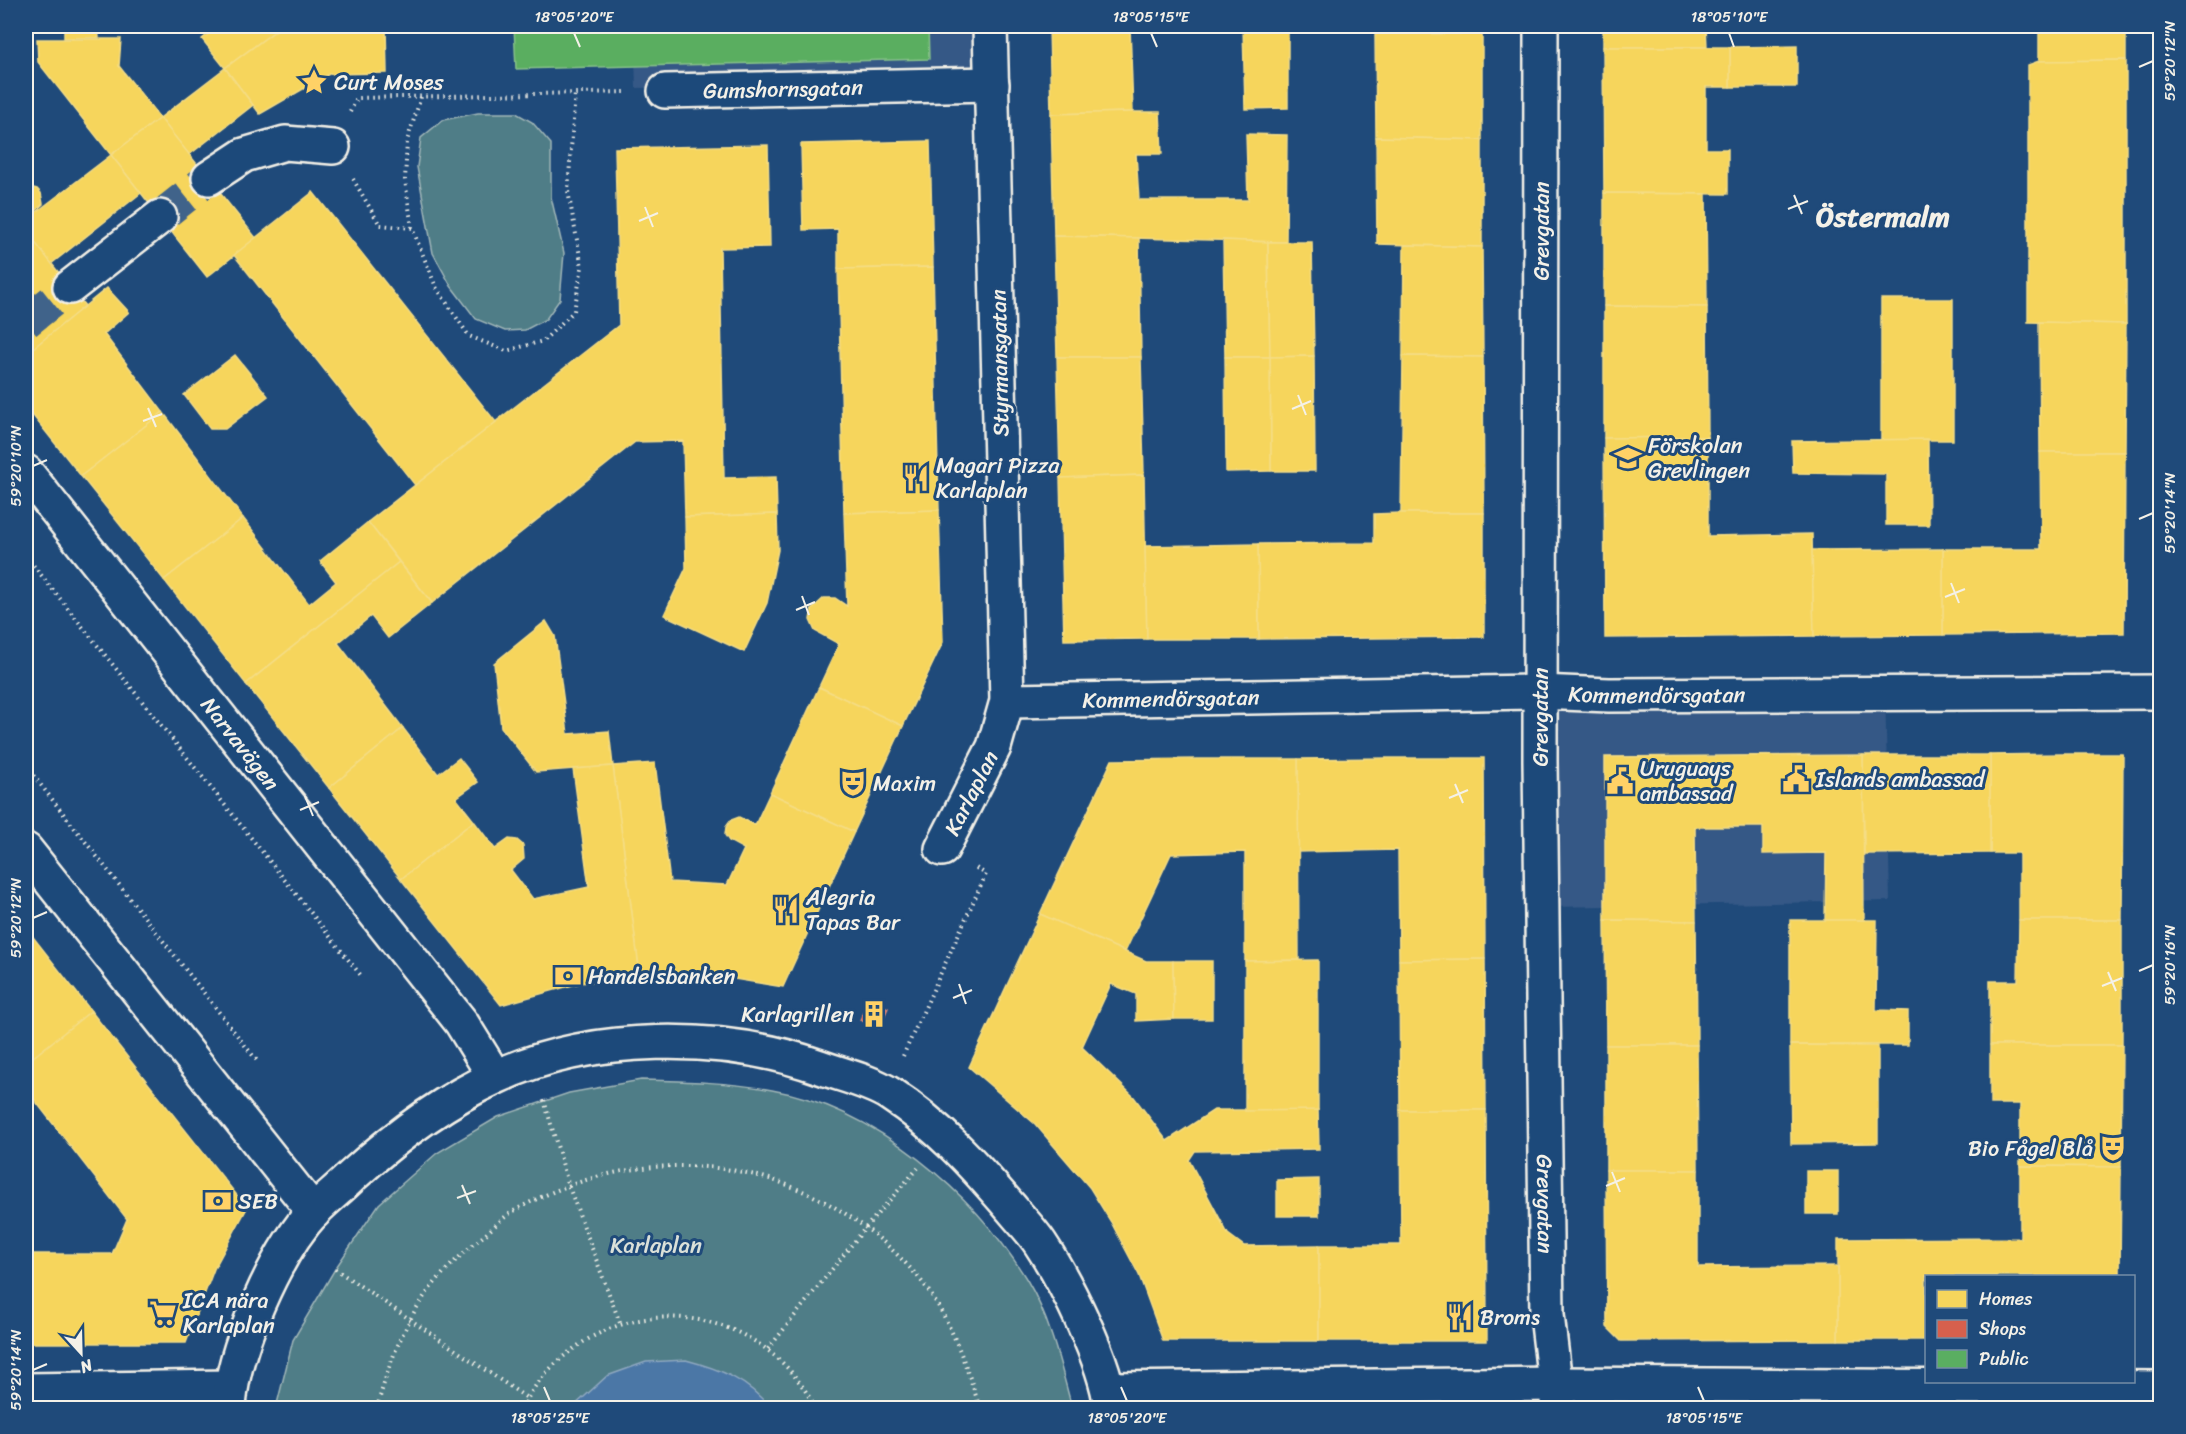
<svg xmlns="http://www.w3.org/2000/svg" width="2186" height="1434" font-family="Sriracha,sans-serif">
	<rect width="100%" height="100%" fill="#1f4a7a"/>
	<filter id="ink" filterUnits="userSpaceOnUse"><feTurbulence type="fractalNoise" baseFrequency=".0167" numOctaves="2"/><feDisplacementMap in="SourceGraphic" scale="12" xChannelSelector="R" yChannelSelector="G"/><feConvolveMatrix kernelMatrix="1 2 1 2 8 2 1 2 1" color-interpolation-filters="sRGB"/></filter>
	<g filter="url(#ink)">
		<g fill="#355886">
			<polygon points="634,26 982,26 983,80 636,88"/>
			<polygon points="1548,687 1885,689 1890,901 1550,907"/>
		</g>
		<g fill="#4f7d87" stroke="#a2b7b8" stroke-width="1.5">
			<polygon points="478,113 516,113 532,122 551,144 551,197 564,253 560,299 546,319 525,330 505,331 476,319 451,286 433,253 417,167 421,138 443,120"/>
			<path d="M641 1080C685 1081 728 1082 772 1090 875 1108 974 1193 1027 1280 1050 1318 1061 1366 1072 1408H276L293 1340 335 1269 379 1204 437 1153 498 1117 569 1093Z"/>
		</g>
		<path fill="#4b77a6" stroke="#8fa8c0" stroke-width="1.5" d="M686 1360C720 1369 748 1380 770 1408H572L607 1376 646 1362Z"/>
		<g fill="#f6d55c" stroke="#f5dd86" stroke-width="1.5">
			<polygon points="64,26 98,26 99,38 64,38"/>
			<polygon points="218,26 282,26 225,68 202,39"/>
			<polygon points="282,26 386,26 387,73 329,74 260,114 225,68"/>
			<polygon points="1049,26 1130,26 1133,112 1051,114"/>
			<polygon points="1243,26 1288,26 1288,108 1245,109"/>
			<polygon points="1401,26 1482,26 1482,34 1402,34"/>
			<polygon points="1603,26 1706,26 1707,47 1603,47"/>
			<polygon points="2039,26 2126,26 2126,60 2039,61"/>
			<polygon points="1375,34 1482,34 1482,140 1376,137"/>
			<polygon points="37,39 121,39 119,66 160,118 111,155 38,62"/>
			<polygon points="1797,46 1797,87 1730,87 1730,47"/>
			<polygon points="1603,47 1730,47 1730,87 1706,87 1706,149 1728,149 1728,194 1604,193"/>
			<polygon points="2126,60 2126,324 2028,322 2028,65 2039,61"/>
			<polygon points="225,68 253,105 189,155 160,118"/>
			<polygon points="1133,112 1160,112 1162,154 1136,154 1139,200 1248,200 1246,134 1287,135 1286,242 1054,236 1051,114"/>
			<polygon points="160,118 256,238 207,277 111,155"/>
			<polygon points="1376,137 1482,140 1482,247 1377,244"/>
			<polygon points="930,141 933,267 838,269 838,229 803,230 801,144"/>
			<polygon points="768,145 770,247 720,248 724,478 776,477 777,514 685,517 683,441 635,442 432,603 368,522 619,325 615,148"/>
			<polygon points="111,155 141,193 51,264 26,231 26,220"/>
			<polygon points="26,186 37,189 41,193 43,204 26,220"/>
			<polygon points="313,192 496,422 415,485 234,255"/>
			<polygon points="1604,193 1706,194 1707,307 1604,306"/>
			<polygon points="26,231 85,306 26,354"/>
			<polygon points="1054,236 1139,238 1141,357 1057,357"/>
			<polygon points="1223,240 1268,242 1270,357 1225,357"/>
			<polygon points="1268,242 1312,242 1314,356 1270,357"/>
			<polygon points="1404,245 1482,247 1483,357 1403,356"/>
			<polygon points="933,267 939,510 844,513 838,269"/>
			<polygon points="107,288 129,312 104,334 163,412 81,476 26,407 26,354"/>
			<rect x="1881" y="299" width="72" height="141"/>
			<polygon points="1604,306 1707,307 1708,437 1604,438"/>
			<polygon points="2039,322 2126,324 2125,452 2040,452"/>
			<polygon points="235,355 268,396 225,429 210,429 184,395"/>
			<polygon points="1314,356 1315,471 1271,471 1270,357"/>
			<polygon points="1403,356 1483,357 1484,513 1401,513"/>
			<polygon points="1057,357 1141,357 1144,475 1060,478"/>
			<polygon points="1225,357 1270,357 1271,471 1226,472"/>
			<polygon points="163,412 243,518 164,580 81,476"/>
			<polygon points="1708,437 1708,536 1812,534 1814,636 1605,638 1604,438"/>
			<polygon points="1928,439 1929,525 1886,525 1886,474 1793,473 1792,441"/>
			<polygon points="2040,452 2125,452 2124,633 1943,635 1943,549 2041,549"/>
			<polygon points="1144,475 1147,639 1064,640 1060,478"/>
			<polygon points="939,510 943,642 903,726 819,687 839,644 815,631 810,620 812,609 824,598 835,598 847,606 844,513"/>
			<polygon points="1401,513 1484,513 1484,637 1259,639 1258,544 1374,543 1374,514"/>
			<polygon points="777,514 778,550 767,603 744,652 664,615 686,568 685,517"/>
			<polygon points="243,518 309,604 336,582 320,561 368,522 399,562 246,684 164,580"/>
			<polygon points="1258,544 1259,639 1147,639 1145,546"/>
			<polygon points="1943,549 1943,635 1814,636 1812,550"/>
			<polygon points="399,562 432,603 388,638 371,616 338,643 403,728 329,788 246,684"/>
			<polygon points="546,621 555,636 568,734 609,731 613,766 536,772 501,727 494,663"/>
			<polygon points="819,687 903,726 854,832 770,793"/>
			<polygon points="403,728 438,774 459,758 478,782 456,798 474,821 401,879 329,788"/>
			<polygon points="2061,754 2123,754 2122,920 2019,920 2019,853 1990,853 1990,755"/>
			<polygon points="1863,755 1990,755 1990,853 1864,854"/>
			<polygon points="1863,755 1864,920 1825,921 1826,853 1763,854 1763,827 1695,827 1696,921 1605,920 1605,757"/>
			<polygon points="1387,758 1484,758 1485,959 1399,960 1398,850 1298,852 1298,759"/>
			<polygon points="1197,759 1298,759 1299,960 1245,961 1245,852 1171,854 1125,952 1040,914 1112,760"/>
			<polygon points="655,763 670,882 727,885 744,849 729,841 725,835 726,827 731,820 739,817 755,825 770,793 854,832 783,987 722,977 640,976 613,766"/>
			<polygon points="613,766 640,976 580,983 501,1005 401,879 474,821 495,849 509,839 517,840 523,845 524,859 511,870 533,899 589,887 573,769"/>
			<polygon points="1040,914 1146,961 1173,961 1174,1019 1136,1021 1136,994 1111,984 1082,1047 1134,1097 1167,1141 1214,1110 1318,1110 1319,1149 1195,1151 1189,1160 1228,1234 1244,1246 1319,1245 1319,1341 1163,1341 1139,1275 1111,1222 1090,1188 1035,1124 969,1067"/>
			<polygon points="1605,920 1696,921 1697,1045 1606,1045"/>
			<polygon points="1790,920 1877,920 1876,1010 1908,1011 1908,1045 1790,1045"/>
			<polygon points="2019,920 2122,920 2122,1045 1990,1045 1990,981 2018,981"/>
			<polygon points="26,928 91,1011 26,1063"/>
			<polygon points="1485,959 1486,1110 1400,1110 1399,960"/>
			<polygon points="1318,960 1318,1110 1245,1111 1245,961"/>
			<polygon points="1173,961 1212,961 1212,1019 1174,1019"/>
			<polygon points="91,1011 247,1208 214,1269 186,1343 26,1343 26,1254 112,1254 127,1219 26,1089 26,1063"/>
			<polygon points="1606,1045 1697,1045 1698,1170 1606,1170"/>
			<polygon points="1790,1045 1878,1046 1878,1143 1791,1144"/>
			<polygon points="1990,1045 2122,1045 2121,1167 2020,1166 2020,1104 1990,1104"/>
			<polygon points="1400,1110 1486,1110 1487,1341 1319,1341 1319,1245 1401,1245"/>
			<polygon points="2020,1166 2121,1167 2120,1276 1926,1276 1926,1340 1838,1340 1838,1239 2020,1238"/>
			<polygon points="1606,1170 1698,1170 1698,1267 1838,1266 1838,1340 1621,1341 1607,1327"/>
			<rect x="1806" y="1171" width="32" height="43"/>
			<polygon points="1319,1179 1319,1216 1277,1216 1277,1180"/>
		</g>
		<polygon fill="#d6604d" stroke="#df8c7c" stroke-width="1.5" points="868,1000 888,1008 879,1028 860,1020"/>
		<polygon fill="#5aae61" stroke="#88c28a" stroke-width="1.5" points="514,26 928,26 929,59 516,69"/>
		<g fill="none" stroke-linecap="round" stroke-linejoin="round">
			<g stroke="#3f638a" stroke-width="33" stroke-dasharray="33 16" stroke-linecap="butt">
				<polyline points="160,217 209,178"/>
				<polyline points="26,322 70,287"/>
			</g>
			<defs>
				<g id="street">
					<path id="s1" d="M1541 26 1540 761 1547 1315 1558 1408"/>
					<path id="s2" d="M665 91 992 84"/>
					<polyline points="209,178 244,155 285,143 333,147"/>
					<polyline points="70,287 160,217"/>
					<path id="s3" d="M1007 701 1540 692 1609 695 2160 692"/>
					<path id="s4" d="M942 849 994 747 1007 701 990 26"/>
					<polyline points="26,1390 230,1387"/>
				</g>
				<g id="secondary">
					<path id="s5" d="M26 472 461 1022 495 1077"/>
					<polyline points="26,850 314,1212"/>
					<polyline points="1109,1389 1556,1384 2160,1388"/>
					<path d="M229 1408C232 1351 275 1253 315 1210 327 1198 340 1188 352 1176 394 1138 444 1100 496 1077 591 1033 722 1032 820 1067 842 1075 870 1081 890 1094 938 1125 975 1166 1012 1209 1021 1220 1032 1231 1040 1243 1066 1282 1106 1362 1111 1408"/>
				</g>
			</defs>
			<use href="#street" stroke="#f4f1e8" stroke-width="38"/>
			<use href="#secondary" stroke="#f4f1e8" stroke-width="38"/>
			<g stroke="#f4f1e8" stroke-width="4" stroke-dasharray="1.5 4.5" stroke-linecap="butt">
				<polyline points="421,97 407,141 405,180 412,228 436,287 469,336 506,351 543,341 574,311 582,267 568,191 575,93"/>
				<polyline points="350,112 357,98 625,92"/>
				<polyline points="353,179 380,225 412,228"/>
				<polyline points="26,556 363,978"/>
				<polyline points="26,766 258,1062"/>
				<polyline points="903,1056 986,874 976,868"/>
				<polyline points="544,1100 569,1187 620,1323"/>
				<polyline points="335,1269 527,1398"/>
				<polyline points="768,1349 866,1227 918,1168"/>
				<path d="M377 1408C385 1377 395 1348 410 1320 426 1288 454 1260 481 1238 491 1230 501 1219 512 1212 650 1133 815 1156 919 1278 950 1316 965 1363 980 1408"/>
				<path d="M523 1408C532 1386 550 1367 568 1353 649 1288 770 1315 815 1408"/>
			</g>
			<use href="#street" stroke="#1f4a7a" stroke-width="33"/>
			<use href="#secondary" stroke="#1f4a7a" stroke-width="33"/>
		</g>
	</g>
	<path fill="none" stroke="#f4f1e8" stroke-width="2" d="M574 33 580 47M1151 33 1157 47M1729 33 1734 47M2139 67 2153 61M1794 195 1802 214M645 207 653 227M1788 209 1808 201M639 221 658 213M1298 395 1306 415M148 408 156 427M1292 409 1311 401M143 421 162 414M33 466 47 460M2139 519 2153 513M1951 583 1959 603M802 596 809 615M1945 597 1965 589M796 610 815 602M1455 784 1463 803M305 796 313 816M1449 798 1468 790M300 810 319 802M33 918 47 912M2139 971 2153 965M2108 972 2116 991M959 984 966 1004M2102 986 2122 978M953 998 972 990M1612 1172 1620 1192M462 1185 470 1204M1606 1186 1625 1178M457 1198 476 1191M33 1370 47 1364M544 1387 550 1401M1121 1387 1127 1401M1698 1387 1704 1401"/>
	<defs>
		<symbol id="sight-bare" viewBox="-9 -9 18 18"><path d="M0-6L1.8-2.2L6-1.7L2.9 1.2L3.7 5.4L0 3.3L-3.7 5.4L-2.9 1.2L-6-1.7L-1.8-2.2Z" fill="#ffd166" stroke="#1f4a7a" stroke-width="2.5" paint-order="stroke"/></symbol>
		<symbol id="school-bare" viewBox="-9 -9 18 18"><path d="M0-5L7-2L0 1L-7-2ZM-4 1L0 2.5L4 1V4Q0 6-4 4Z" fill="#ffd166" stroke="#1f4a7a" stroke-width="2.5" paint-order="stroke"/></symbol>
		<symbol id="restaurant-bare" viewBox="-9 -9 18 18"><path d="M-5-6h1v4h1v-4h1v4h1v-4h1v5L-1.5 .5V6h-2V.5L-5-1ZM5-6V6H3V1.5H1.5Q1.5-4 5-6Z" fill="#ffd166" stroke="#1f4a7a" stroke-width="2.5" paint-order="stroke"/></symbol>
		<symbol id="civic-bare" viewBox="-9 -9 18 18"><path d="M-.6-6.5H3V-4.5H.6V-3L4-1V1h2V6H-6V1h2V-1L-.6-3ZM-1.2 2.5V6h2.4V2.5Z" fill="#ffd166" stroke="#1f4a7a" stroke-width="2.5" paint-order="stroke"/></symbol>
		<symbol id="theatre-bare" viewBox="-9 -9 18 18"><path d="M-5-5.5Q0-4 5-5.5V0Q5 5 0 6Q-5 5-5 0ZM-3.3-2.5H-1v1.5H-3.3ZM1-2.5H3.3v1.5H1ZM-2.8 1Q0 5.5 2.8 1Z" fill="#ffd166" stroke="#1f4a7a" stroke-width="2.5" paint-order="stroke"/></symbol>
		<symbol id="bank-bare" viewBox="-9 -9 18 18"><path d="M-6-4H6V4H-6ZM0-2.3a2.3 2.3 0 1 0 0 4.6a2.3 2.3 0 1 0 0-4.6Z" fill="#ffd166" stroke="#1f4a7a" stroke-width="2.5" paint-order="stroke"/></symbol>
		<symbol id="building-bare" viewBox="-9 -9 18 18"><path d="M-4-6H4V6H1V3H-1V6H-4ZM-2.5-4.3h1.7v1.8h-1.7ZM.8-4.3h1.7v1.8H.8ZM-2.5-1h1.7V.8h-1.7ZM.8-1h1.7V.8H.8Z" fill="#ffd166" stroke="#1f4a7a" stroke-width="2.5" paint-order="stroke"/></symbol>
		<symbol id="supermarket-bare" viewBox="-9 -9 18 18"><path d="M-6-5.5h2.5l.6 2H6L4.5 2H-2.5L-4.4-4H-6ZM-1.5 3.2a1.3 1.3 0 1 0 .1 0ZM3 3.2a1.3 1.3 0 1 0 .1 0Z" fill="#ffd166" stroke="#1f4a7a" stroke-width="2.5" paint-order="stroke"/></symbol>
	</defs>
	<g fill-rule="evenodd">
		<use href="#sight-bare" x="295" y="63" width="38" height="38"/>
		<use href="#school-bare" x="1609" y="439" width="38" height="38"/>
		<use href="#restaurant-bare" x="897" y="459" width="38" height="38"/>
		<use href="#civic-bare" x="1777" y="760" width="38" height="38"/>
		<use href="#civic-bare" x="1601" y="762" width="38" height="38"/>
		<use href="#theatre-bare" x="834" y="764" width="38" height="38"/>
		<use href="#restaurant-bare" x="767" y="891" width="38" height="38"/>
		<use href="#bank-bare" x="549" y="957" width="38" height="38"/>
		<use href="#building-bare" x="855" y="995" width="38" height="38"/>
		<use href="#theatre-bare" x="2094" y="1129" width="38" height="38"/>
		<use href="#bank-bare" x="199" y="1182" width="38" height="38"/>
		<use href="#supermarket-bare" x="144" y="1294" width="38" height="38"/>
		<use href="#restaurant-bare" x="1441" y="1298" width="38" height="38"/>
	</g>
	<g text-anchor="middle" stroke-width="6" stroke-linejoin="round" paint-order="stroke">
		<g font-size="22" fill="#f4f1e8" stroke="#1f4a7a" text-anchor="start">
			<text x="334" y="90">Curt Moses</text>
			<text x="1648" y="453">Förskolan<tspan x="1648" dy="25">Grevlingen</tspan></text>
			<text x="936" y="473">Magari Pizza<tspan x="936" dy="25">Karlaplan</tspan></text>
			<text x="1640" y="776">Uruguays<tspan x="1640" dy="25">ambassad</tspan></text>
			<text x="1816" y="787">Islands ambassad</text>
			<text x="873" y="791">Maxim</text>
			<text x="806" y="905">Alegria<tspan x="806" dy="25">Tapas Bar</tspan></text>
			<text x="588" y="984">Handelsbanken</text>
			<text x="854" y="1022" text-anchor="end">Karlagrillen</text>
			<text x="2093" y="1156" text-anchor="end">Bio Fågel Blå</text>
			<text x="238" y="1209">SEB</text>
			<text x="183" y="1308">ICA nära<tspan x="183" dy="25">Karlaplan</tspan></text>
			<text x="1480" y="1325">Broms</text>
		</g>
		<g font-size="22" fill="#f4f1e8" stroke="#1f4a7a">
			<text dy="8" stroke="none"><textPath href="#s2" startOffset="118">Gumshornsgatan</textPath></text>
			<text transform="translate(1541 231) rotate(-90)" y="8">Grevgatan</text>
			<text transform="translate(999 363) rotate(-91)" y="8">Styrmansgatan</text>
			<text dy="8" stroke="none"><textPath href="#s3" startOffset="650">Kommendörsgatan</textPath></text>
			<text dy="8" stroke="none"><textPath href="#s3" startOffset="164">Kommendörsgatan</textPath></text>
			<text transform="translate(1540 717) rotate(-90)" y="8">Grevgatan</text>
			<text dy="8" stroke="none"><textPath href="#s5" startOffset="346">Narvavägen</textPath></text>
			<text dy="8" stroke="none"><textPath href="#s4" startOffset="63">Karlaplan</textPath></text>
			<text dy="8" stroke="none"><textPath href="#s1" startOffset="1178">Grevgatan</textPath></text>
		</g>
		<g font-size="22" fill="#dbe0d9" stroke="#1f4a7a">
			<text x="656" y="1253">Karlaplan</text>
		</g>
		<g font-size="28" font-weight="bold" fill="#f4f1e8" stroke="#1f4a7a">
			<text x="1883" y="226">Östermalm</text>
		</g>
	</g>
	<rect width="2186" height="1434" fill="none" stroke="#1f4a7a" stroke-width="66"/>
	<rect x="1925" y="1275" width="210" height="108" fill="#1f4a7a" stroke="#748da6" stroke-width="1.5"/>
	<rect x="1937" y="1290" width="30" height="18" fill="#f6d55c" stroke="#748da6" stroke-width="1.5"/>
	<text x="1979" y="1305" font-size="18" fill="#f4f1e8">Homes</text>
	<rect x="1937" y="1320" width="30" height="18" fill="#d6604d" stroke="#748da6" stroke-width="1.5"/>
	<text x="1979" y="1335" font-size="18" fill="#f4f1e8">Shops</text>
	<rect x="1937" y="1350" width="30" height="18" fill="#5aae61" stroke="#748da6" stroke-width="1.5"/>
	<text x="1979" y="1365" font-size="18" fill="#f4f1e8">Public</text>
	<g transform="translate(81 1353) rotate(158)" stroke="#1f4a7a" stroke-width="4.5" paint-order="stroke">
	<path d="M0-4.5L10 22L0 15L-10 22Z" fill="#f4f1e8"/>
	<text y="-9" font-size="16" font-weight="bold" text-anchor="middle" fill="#f4f1e8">N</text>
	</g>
	<rect x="33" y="33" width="2120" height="1368" fill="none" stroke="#f4f1e8" stroke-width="2"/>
	<g font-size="15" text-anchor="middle" fill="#f4f1e8">
		<text x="574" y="22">18°05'20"E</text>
		<text x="1151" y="22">18°05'15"E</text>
		<text x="1729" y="22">18°05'10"E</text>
		<text transform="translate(2170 61) rotate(-90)" y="5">59°20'12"N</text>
		<text transform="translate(16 466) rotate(-90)" y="5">59°20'10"N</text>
		<text transform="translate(2170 513) rotate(-90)" y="5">59°20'14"N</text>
		<text transform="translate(16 918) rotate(-90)" y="5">59°20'12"N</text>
		<text transform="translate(2170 965) rotate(-90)" y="5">59°20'16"N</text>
		<text transform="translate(16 1370) rotate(-90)" y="5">59°20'14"N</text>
		<text x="550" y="1423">18°05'25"E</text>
		<text x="1127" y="1423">18°05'20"E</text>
		<text x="1704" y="1423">18°05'15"E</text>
	</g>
</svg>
